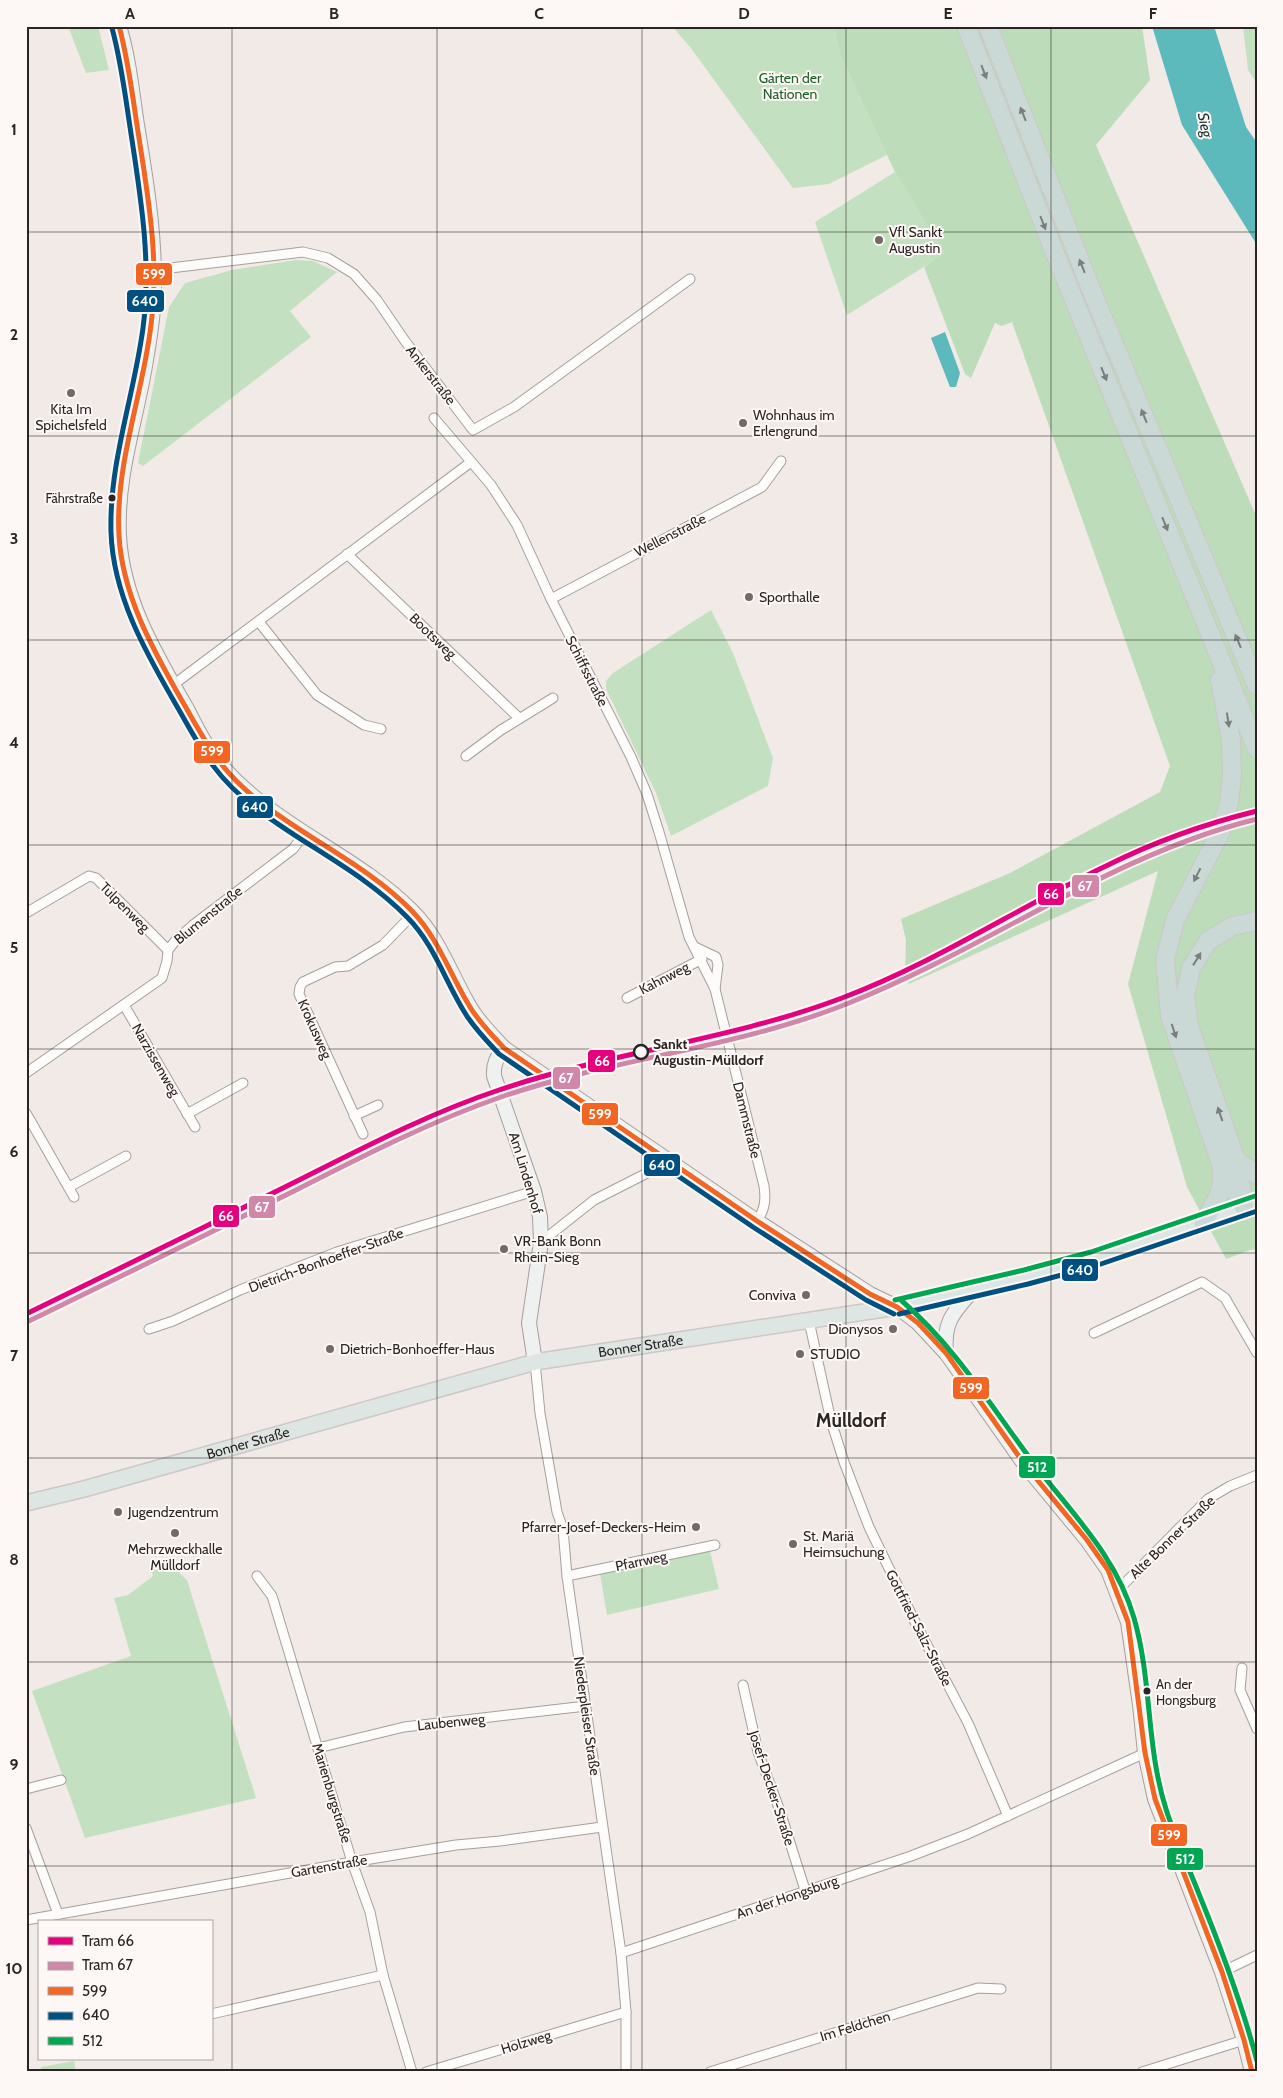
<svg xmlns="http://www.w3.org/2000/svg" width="1283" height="2098" font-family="Cabin,sans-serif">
	<rect width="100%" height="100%" fill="#f2eae7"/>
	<g fill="#c3e1c0">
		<polygon points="68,26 98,26 109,70 86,73"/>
		<polygon points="672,26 834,26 840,55 887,155 829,184 793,188 690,47"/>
		<polygon points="1243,26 1257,26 1257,84 1248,70"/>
		<polygon points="895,172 946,253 847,315 815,222"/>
		<polygon points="296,260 313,261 337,272 290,311 311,337 143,466 138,463 169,307 185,283 232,270"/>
		<polygon points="711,610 733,653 773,758 768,786 671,836 656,793 606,689 606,681 613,673"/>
		<polygon points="710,1551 719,1589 607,1615 600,1574"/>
		<polygon points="150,1564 176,1570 187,1580 256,1798 85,1838 32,1691 131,1656 114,1598 128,1595 153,1576"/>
		<polygon points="74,2061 76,2072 42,2072 41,2067"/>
	</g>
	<polygon fill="#bcdcba" points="834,26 1142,26 1150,80 1096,145 1257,518 1257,1249 1250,1250 1226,1259 1187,1187 1128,984 1158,871 909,984 905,976 906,940 901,919 1010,873 1160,792 1170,766 1012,322 1002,326 995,323 971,378 965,374 924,267 945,253 895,172 840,55"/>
	<g fill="#5cb9bc">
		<polygon points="1152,26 1214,26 1246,127 1257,143 1257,245 1182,125"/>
		<polygon points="945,332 960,373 956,387 950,387 931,338"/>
	</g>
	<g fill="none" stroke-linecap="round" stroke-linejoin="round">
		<defs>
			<g id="street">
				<polyline points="154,270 303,252 328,258 354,274 377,300 405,341 473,430 514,407 690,279"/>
				<path d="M434 418 491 485 517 525 551 599 631 757 647 794 659 832 689 937 715 989 764 1186C766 1200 765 1209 757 1221"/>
				<polyline points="347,554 519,718"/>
				<polyline points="551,599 762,487 781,461"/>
				<polyline points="259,622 317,695 364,725 381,729"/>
				<polyline points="173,685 471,462"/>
				<polyline points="466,756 501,730 553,698"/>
				<polyline points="26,913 89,876 96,878 168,950"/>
				<polyline points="695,947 716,957 718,965 715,989"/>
				<polyline points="627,998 702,959"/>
				<polyline points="124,1005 195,1127"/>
				<polyline points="26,1073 162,978 167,961 168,950 176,940 193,925 293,849 305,833"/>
				<polyline points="26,1113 74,1197"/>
				<polyline points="187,1114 243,1083"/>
				<polyline points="354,1116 378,1105"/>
				<polyline points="363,1134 299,994 300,987 303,982 335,967 348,966 383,945 414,913"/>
				<polyline points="69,1187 126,1156"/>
				<polyline points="541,1242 594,1200 655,1169 664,1157"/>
				<polyline points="809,1321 831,1421 844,1462 869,1527 918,1628 968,1723 1008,1816"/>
				<polyline points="149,1329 173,1321 240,1290 337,1252 534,1191"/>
				<polyline points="1094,1333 1202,1282 1225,1298 1257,1353"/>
				<polyline points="535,1362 540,1413 557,1512 563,1529 567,1576 621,1953 626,2012 626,2072"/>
				<polyline points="257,1576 272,1596 352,1862 370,1912 383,1975 412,2072"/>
				<polyline points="567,1576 715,1545"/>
				<polyline points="1117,1591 1208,1499 1230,1486 1257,1475"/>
				<polyline points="1242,1668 1240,1690 1257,1729"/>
				<polyline points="743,1685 758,1752 780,1811 805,1890"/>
				<polyline points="318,1748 404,1727 586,1706"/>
				<polyline points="26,1789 61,1780"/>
				<polyline points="26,1828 58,1914"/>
				<polyline points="26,1920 352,1862 456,1845 500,1841 602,1827"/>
				<polyline points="621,1953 911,1856 968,1834 1145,1753"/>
				<polyline points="1222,1972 1257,1955"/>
				<polyline points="211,2014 383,1975"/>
				<polyline points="426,2072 626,2012"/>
				<polyline points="710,2072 978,1988 1001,1989"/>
				<polyline points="1142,2072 1244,2040"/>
			</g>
			<g id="secondary">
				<path d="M119 26C129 58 132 92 137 125 146 179 155 234 154 289 154 312 150 337 146 360 137 418 116 475 119 535 122 599 156 655 187 709 197 728 206 748 220 764 232 778 245 790 259 801 308 840 367 866 412 911 438 937 449 970 467 1002 476 1019 490 1033 504 1048L757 1221 870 1294 897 1307 918 1323 946 1353 1025 1465 1087 1540 1108 1570 1128 1622 1140 1705 1145 1753 1155 1799 1222 1972 1244 2040 1252 2072"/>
				<path d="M504 1048C497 1056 493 1065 494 1076L534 1191 540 1217 541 1242 529 1323 535 1362"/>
				<path d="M946 1353C943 1321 954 1312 973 1290"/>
			</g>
			<g id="primary">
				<path id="s1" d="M26 1503 84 1489 535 1362 897 1307 1026 1277 1093 1259 1257 1203"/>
			</g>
			<g id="highway">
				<polyline points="966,26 1056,256 1257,749"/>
				<polyline points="988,26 1091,289 1257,686"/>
				<polyline points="1220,680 1231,740 1232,776 1229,802 1221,831 1175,920 1165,959 1170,1016 1222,1167 1244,1207"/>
				<polyline points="1236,1160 1257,1175"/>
				<polyline points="1243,1199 1236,1160 1189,1026 1185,997 1191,968 1208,941 1232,926 1257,921"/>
				<path d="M1203 1222C1216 1202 1223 1194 1222 1170"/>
			</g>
		</defs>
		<use href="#street" stroke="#a59f9d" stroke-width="11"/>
		<use href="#secondary" stroke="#a59f9d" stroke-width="16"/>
		<use href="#primary" stroke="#cbc8c6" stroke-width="18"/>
		<use href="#highway" stroke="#cbc8c6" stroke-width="20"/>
		<use href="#street" stroke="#fdfcfb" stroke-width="9"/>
		<use href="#secondary" stroke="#eef1f0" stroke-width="14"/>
		<use href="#primary" stroke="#dee6e4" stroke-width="15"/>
		<use href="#highway" stroke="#cad8d6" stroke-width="18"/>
		<defs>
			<path id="bus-1" d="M119 26C128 59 132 92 137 125 147 191 160 258 151 325 143 394 115 464 119 535 122 594 152 648 181 699 206 742 218 769 259 801 309 840 368 866 412 911 439 939 450 975 470 1007 479 1022 492 1035 504 1048L757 1221 870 1294 897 1307 918 1323 946 1353 1025 1465 1087 1540 1108 1570 1128 1622 1145 1753 1155 1799 1222 1972 1244 2040 1252 2072"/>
			<g id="bus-2">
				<path d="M112 28C121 61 125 94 130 127 140 193 152 261 143 328 134 396 109 463 111 532 113 595 145 651 175 703 200 746 212 774 253 806 303 845 362 871 407 917 434 944 445 981 465 1013 474 1028 487 1041 499 1054L753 1227 866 1300 894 1314"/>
				<polyline points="899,1314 1028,1284 1095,1266 1257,1211"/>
			</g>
			<g id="bus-3">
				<polyline points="895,1300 1024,1270 1091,1252 1255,1196"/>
				<path d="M902 1301C954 1346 989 1403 1029 1457 1068 1510 1116 1554 1134 1618 1152 1680 1146 1747 1166 1809 1175 1838 1188 1866 1199 1894 1221 1948 1242 2004 1257 2061"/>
			</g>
		</defs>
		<use href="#bus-1" stroke="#fdf7f5" stroke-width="9"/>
		<use href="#bus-2" stroke="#fdf7f5" stroke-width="9"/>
		<use href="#bus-3" stroke="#fdf7f5" stroke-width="9"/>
		<use href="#bus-1" stroke="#f26522" stroke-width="5"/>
		<use href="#bus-2" stroke="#005081" stroke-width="5"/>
		<use href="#bus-3" stroke="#00a651" stroke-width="5"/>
		<defs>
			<path id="tram-1" d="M26 1314C115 1271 203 1228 291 1184 359 1150 427 1114 499 1090 611 1052 731 1040 842 998 935 963 1017 908 1106 866 1154 842 1204 824 1257 811"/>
			<path id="tram-2" d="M29 1321C118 1278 206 1235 294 1191 361 1157 429 1122 501 1097 615 1058 737 1048 849 1003 988 948 1110 855 1257 819"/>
		</defs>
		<use href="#tram-1" stroke="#fdf7f5" stroke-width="9"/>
		<use href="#tram-2" stroke="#fdf7f5" stroke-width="9"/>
		<use href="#tram-1" stroke="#e5007d" stroke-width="5"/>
		<use href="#tram-2" stroke="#d188a8" stroke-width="5"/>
	</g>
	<defs><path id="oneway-solid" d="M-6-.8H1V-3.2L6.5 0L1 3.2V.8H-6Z" transform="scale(1.25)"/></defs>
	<g fill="#7a7e7c">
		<use href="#oneway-solid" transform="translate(984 72) rotate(69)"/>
		<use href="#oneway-solid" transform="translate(1023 114) rotate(-112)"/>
		<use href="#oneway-solid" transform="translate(1043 223) rotate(69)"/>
		<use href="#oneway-solid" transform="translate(1082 266) rotate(-112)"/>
		<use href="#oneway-solid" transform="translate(1104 374) rotate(68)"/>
		<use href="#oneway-solid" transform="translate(1144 416) rotate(-112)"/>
		<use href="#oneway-solid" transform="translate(1165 524) rotate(68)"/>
		<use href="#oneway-solid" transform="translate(1238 641) rotate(-113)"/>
		<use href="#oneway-solid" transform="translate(1228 720) rotate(81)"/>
		<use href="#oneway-solid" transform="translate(1197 875) rotate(117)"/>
		<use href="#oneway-solid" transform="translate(1197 959) rotate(-58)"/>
		<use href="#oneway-solid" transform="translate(1174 1031) rotate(72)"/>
		<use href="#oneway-solid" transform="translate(1220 1114) rotate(-109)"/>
	</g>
	<path fill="none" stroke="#2a2523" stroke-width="1" stroke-opacity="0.55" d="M232 26V2072M437 26V2072M642 26V2072M846 26V2072M1051 26V2072M26 232H1257M26 436H1257M26 640H1257M26 845H1257M26 1049H1257M26 1253H1257M26 1458H1257M26 1662H1257M26 1866H1257"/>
	<g fill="#706a68" stroke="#fdf7f5" stroke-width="2">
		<circle cx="879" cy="240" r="5"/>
		<circle cx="71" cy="393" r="5"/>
		<circle cx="743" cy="423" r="5"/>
		<circle cx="749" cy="597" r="5"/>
		<circle cx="504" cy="1249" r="5"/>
		<circle cx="806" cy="1295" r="5"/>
		<circle cx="893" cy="1329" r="5"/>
		<circle cx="330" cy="1349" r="5"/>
		<circle cx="800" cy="1354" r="5"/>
		<circle cx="118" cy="1512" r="5"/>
		<circle cx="696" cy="1527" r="5"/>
		<circle cx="175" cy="1533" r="5"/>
		<circle cx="793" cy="1544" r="5"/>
	</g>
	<g fill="#2a2523" stroke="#fdf7f5" stroke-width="2">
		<circle cx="112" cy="498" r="4.5"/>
		<circle cx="1147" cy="1691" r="4.5"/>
	</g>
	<circle fill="#fdf7f5" stroke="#2a2523" stroke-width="2.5" cx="641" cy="1052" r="7"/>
	<g text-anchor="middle" stroke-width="4" stroke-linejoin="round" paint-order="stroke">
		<g font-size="13" fill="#2a2523" stroke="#fdf7f5" text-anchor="end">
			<text x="103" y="503">Fährstraße</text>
			<text x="1156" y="1689" text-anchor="start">An der<tspan x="1156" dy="16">Hongsburg</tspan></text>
		</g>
		<g font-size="14" fill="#1f6029" stroke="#fdf7f5">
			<text x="790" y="83">Gärten der<tspan x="790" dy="16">Nationen</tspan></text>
		</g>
		<g font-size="14" fill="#2a2523" stroke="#fdf7f5" text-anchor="start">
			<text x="889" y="237">Vfl Sankt<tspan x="889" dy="16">Augustin</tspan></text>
			<text x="71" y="414" text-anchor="middle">Kita Im<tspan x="71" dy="16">Spichelsfeld</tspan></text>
			<text x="753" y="420">Wohnhaus im<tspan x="753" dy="16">Erlengrund</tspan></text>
			<text x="759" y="602">Sporthalle</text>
			<text x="514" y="1246">VR-Bank Bonn<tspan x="514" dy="16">Rhein-Sieg</tspan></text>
			<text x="796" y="1300" text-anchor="end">Conviva</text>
			<text x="883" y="1334" text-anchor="end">Dionysos</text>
			<text x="340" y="1354">Dietrich-Bonhoeffer-Haus</text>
			<text x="810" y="1359">STUDIO</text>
			<text x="128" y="1517">Jugendzentrum</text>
			<text x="686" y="1532" text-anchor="end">Pfarrer-Josef-Deckers-Heim</text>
			<text x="803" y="1541">St. Mariä<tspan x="803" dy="16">Heimsuchung</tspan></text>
			<text x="175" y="1554" text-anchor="middle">Mehrzweckhalle<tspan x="175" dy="16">Mülldorf</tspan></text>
		</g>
		<g font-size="14" fill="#2a2523" stroke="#fdf7f5">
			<text transform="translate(431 375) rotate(52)" y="5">Ankerstraße</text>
			<text transform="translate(670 535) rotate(-27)" y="5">Wellenstraße</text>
			<text transform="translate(433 636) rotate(44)" y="5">Bootsweg</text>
			<text transform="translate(587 671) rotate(63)" y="5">Schiffsstraße</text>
			<text transform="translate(125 907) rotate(45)" y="5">Tulpenweg</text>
			<text transform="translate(208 915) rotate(-39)" y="5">Blumenstraße</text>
			<text transform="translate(664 978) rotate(-27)" y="5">Kahnweg</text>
			<text transform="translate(315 1029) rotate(66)" y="5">Krokusweg</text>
			<text transform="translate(156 1060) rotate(60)" y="5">Narzissenweg</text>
			<text transform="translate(747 1120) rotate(76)" y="5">Dammstraße</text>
			<text transform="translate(526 1173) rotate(73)" y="5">Am Lindenhof</text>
			<text transform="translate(326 1260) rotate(-20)" y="5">Dietrich-Bonhoeffer-Straße</text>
			<text dy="5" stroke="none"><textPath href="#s1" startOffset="635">Bonner Straße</textPath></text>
			<text dy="5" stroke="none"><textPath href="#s1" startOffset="230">Bonner Straße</textPath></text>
			<text transform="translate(1172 1537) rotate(-44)" y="5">Alte Bonner Straße</text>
			<text transform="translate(641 1561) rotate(-12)" y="5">Pfarrweg</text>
			<text transform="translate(919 1628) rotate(63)" y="5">Gottfried-Salz-Straße</text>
			<text transform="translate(587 1716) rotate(82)" y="5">Niederpleiser Straße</text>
			<text transform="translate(451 1722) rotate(-6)" y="5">Laubenweg</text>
			<text transform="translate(772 1788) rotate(72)" y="5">Josef-Decker-Straße</text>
			<text transform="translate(332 1793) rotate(73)" y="5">Marienburgstraße</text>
			<text transform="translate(329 1866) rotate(-10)" y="5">Gartenstraße</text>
			<text transform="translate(787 1897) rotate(-19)" y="5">An der Hongsburg</text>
			<text transform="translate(855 2026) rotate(-17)" y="5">Im Feldchen</text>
			<text transform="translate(526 2042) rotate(-17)" y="5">Holzweg</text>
		</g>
		<g font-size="14" font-weight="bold" fill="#2a2523" stroke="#fdf7f5" text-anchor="start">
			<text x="653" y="1049">Sankt<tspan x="653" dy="16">Augustin-Mülldorf</tspan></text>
		</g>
		<g font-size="15" font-style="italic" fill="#1c3132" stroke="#fdf7f5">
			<text transform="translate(1205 125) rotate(79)" y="5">Sieg</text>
		</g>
		<g font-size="19" font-weight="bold" fill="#2a2523" stroke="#fdf7f5">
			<text x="851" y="1427">Mülldorf</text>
		</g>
	</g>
	<g stroke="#fdf7f5" stroke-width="2">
		<rect x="135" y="262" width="38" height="24" rx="5" fill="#f26522"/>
		<rect x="126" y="289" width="39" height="24" rx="5" fill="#005081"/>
		<rect x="193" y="740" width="38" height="24" rx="5" fill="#f26522"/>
		<rect x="236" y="795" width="38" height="24" rx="5" fill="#005081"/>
		<rect x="1071" y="874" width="29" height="24" rx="5" fill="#d188a8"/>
		<rect x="1037" y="882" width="28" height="24" rx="5" fill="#e5007d"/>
		<rect x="587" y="1049" width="29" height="24" rx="5" fill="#e5007d"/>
		<rect x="552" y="1066" width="29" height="24" rx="5" fill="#d188a8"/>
		<rect x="581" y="1102" width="38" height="24" rx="5" fill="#f26522"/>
		<rect x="643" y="1153" width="38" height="24" rx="5" fill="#005081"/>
		<rect x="248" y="1195" width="28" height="24" rx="5" fill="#d188a8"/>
		<rect x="212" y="1204" width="28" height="24" rx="5" fill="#e5007d"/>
		<rect x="1061" y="1258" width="38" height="24" rx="5" fill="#005081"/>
		<rect x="952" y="1376" width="38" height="24" rx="5" fill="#f26522"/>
		<rect x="1018" y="1455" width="38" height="24" rx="5" fill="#00a651"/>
		<rect x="1150" y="1823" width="38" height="24" rx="5" fill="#f26522"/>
		<rect x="1166" y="1847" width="38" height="24" rx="5" fill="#00a651"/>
	</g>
	<g font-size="14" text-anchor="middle" font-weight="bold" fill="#fff">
		<text x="154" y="279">599</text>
		<text x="145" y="306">640</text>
		<text x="212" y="756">599</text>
		<text x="255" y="812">640</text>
		<text x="1085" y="891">67</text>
		<text x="1051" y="899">66</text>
		<text x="602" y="1066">66</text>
		<text x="566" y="1083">67</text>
		<text x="600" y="1119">599</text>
		<text x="662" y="1170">640</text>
		<text x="262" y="1212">67</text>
		<text x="226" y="1221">66</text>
		<text x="1080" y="1275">640</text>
		<text x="971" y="1393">599</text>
		<text x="1037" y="1472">512</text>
		<text x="1169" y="1840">599</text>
		<text x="1185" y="1864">512</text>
	</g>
	<rect width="1283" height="2098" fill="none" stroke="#fdf7f5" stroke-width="55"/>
	<rect x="38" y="1920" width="175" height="140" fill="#fdf7f5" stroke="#a9a3a1"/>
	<rect x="48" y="1937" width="25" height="8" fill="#e5007d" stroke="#a9a3a1"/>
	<text x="82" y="1946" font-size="15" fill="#2a2523">Tram 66</text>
	<rect x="48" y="1962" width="25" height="8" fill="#d188a8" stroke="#a9a3a1"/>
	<text x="82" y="1970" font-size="15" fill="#2a2523">Tram 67</text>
	<rect x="48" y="1987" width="25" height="8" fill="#f26522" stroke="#a9a3a1"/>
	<text x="82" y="1996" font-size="15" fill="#2a2523">599</text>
	<rect x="48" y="2012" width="25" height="8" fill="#005081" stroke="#a9a3a1"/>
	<text x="82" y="2020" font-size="15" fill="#2a2523">640</text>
	<rect x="48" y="2037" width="25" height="8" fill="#00a651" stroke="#a9a3a1"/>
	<text x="82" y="2046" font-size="15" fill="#2a2523">512</text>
	<rect x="28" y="28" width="1228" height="2042" fill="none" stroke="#2a2523" stroke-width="2"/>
	<g font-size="16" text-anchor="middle" font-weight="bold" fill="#2a2523">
		<text x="130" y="19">A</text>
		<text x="334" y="19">B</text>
		<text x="539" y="19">C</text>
		<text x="744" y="19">D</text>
		<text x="948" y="19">E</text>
		<text x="1153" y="19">F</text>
		<text x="14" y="135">1</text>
		<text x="14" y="340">2</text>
		<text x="14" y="544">3</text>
		<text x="14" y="748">4</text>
		<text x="14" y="953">5</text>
		<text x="14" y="1157">6</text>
		<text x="14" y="1361">7</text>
		<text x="14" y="1565">8</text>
		<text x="14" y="1770">9</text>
		<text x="14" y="1974">10</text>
	</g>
</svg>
